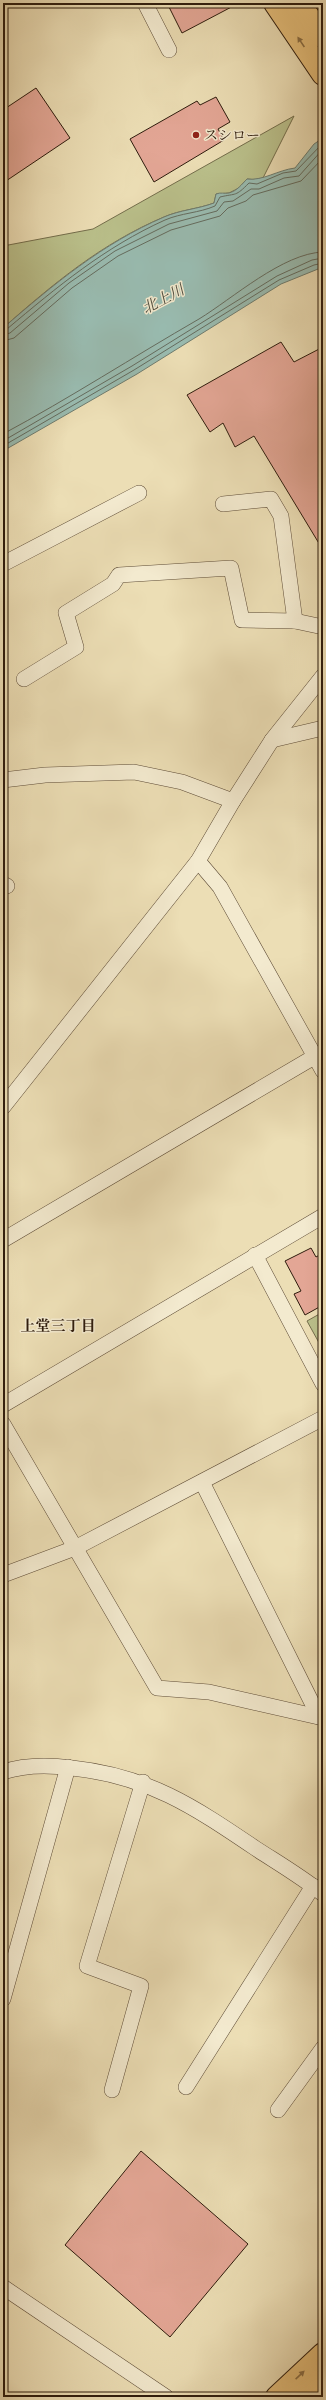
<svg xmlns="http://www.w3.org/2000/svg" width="326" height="2400" font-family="Alegreya,'Noto Serif JP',serif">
	<rect width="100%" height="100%" fill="#ecdeb5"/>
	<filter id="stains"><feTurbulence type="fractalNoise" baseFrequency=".005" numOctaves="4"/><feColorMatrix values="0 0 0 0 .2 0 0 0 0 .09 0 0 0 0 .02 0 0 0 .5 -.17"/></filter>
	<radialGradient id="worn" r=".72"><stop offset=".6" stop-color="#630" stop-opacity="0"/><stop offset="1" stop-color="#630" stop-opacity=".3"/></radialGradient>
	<g fill="#bac08b" stroke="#746e4c">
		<path d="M294 116 263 178 256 180 247 179 239 188 229 193 216 194 214 203C198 209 180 210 164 217 102 243 53 284 3 328V246L93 229Z"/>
		<polygon points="323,1312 323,1350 307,1321"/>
	</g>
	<path fill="#99bcb1" stroke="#6e7c6f" d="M323 138V267L281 284 137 374 3 451V328C54 284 102 244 164 217 180 210 198 209 214 203L216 194C221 192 224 194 229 193 237 191 242 184 247 179 263 181 278 170 295 168L314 144Z"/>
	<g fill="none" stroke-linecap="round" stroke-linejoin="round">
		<g stroke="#646c5f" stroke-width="1">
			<path d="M3 330 7 329C57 287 105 247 165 220 181 213 199 213 215 206L220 197C237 193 235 197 249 183L257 184 283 173 296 171 323 143"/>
			<polyline points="3,335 10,333 69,283 115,251 169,224 217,211 224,202 233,201 251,189 259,189 284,178 299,176 323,149"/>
			<polyline points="3,341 14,338 72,288 118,256 171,230 220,216 228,208 246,201 253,195 301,181 323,158"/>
			<path d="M3 434C70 398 133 357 199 319 232 299 283 253 323 252"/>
			<polyline points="3,441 132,366 277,276 312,260 323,258"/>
			<polyline points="3,446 134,370 279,280 314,265 323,263"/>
		</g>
	</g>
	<g fill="#e3a695" stroke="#2e1c0d">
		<polygon points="167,3 239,3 182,33"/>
		<polygon points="36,88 70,138 3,183 3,110"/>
		<polygon points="216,97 230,122 218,129 224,140 154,182 130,139 197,101 200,105"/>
		<polygon points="281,342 294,362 323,347 323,550 254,436 235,447 223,423 210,432 187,395"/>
		<polygon points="311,1248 316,1257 323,1253 323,1305 305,1315 294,1294 301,1291 285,1261"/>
		<polygon points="141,2151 248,2244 170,2337 65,2245"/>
	</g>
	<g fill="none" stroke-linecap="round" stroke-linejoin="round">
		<defs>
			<g id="street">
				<polyline points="145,3 169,50"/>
				<polyline points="223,504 271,499 281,516 295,621"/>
				<polyline points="3,564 139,493"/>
				<polyline points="24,679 76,647 66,613 113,584 119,575 231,568 242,620 295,621 323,627"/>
				<polyline points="272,740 323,728"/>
				<polyline points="3,780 45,775 134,772 182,782 233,801"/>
				<polyline points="198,861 220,887 323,1071"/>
				<polyline points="3,884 7,886"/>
				<polyline points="3,1107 198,861 233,801 272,740 323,676"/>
				<polyline points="3,1240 314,1057"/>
				<polyline points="255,1255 323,1384"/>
				<polyline points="3,1405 323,1216"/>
				<polyline points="3,1424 157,1688 209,1692 323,1718"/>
				<polyline points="202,1482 319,1717"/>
				<polyline points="3,1575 75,1548 323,1418"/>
				<path d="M3 1772C24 1765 50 1765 72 1768 148 1776 193 1806 255 1848 278 1863 302 1877 323 1894"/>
				<polyline points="3,1999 68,1767"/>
				<polyline points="186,2087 313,1886"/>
				<polyline points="112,2090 141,1986 87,1966 143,1782"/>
				<polyline points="278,2110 323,2048"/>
				<polyline points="3,2287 166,2397"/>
			</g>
			<g id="highway">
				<polyline points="275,3 323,74"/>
				<polyline points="299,3 323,37"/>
				<polyline points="277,2397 323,2354"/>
				<polyline points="301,2397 323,2378"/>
			</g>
		</defs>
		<use href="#street" stroke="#5e4c37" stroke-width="16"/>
		<use href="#highway" stroke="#2e1c0d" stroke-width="24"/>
		<use href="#street" stroke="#f3eacf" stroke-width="15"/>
		<use href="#highway" stroke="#e6bf7a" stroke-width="22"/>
	</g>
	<defs><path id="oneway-solid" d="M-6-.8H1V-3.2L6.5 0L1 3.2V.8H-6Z"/></defs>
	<g fill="#8a6e44">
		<use href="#oneway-solid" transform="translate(301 42) rotate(-124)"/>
		<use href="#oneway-solid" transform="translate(300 2375) rotate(-43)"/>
	</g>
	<circle fill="#8f2418" stroke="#f3eacf" stroke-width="1.5" cx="196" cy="135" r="4"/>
	<g text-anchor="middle" stroke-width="3" stroke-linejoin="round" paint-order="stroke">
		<g font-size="14" fill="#2e1c0d" stroke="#f3eacf" text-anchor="start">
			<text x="204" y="140">スシロー</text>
		</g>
		<g font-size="15" font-style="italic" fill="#4e4c3e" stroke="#f3eacf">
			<text transform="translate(163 299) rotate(-28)" y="5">北上川</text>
		</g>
		<g font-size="15" font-weight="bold" fill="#2e1c0d" stroke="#f3eacf">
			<text x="58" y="1331">上堂三丁目</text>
		</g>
	</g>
	<rect width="326" height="2400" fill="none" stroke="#ecdeb5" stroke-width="16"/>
	<rect x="4" y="4" width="318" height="2392" fill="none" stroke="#2e1c0d" stroke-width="2"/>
	<rect x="8" y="8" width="310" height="2384" fill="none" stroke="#2e1c0d"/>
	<rect width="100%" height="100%" filter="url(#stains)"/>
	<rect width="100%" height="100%" fill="url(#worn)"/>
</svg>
